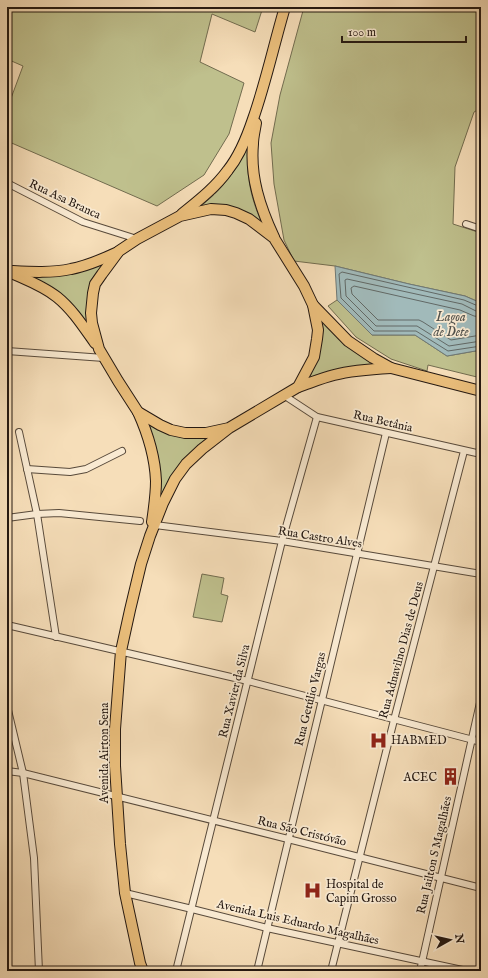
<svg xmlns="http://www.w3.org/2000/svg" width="488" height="978" font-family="'IM FELL English',serif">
	<rect width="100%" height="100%" fill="#f6deb9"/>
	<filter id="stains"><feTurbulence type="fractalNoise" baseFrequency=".005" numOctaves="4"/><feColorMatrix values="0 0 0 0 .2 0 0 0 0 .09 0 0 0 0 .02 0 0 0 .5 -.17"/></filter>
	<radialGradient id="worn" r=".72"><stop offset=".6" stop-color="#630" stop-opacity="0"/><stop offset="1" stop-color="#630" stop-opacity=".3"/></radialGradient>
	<g fill="#bfc08d" stroke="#726c4f">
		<polygon points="7,7 263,7 255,32 212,14 200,62 244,83 229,134 204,175 157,206 7,141 7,109 23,66 7,59"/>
		<polygon points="304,7 481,7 481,108 474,112 455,167 453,224 481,233 481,303 465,296 409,284 335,266 294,261 284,240 274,184 271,143 280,95"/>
		<path d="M249 138C245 168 249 195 262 223L200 207C213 196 226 184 234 170 240 160 245 148 249 138Z"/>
		<polygon points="104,264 88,324 74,307 27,276"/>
		<polygon points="337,300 372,335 415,335 447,356 481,350 481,378 428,365 427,371 391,359 356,337 328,306"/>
		<path d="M320 318C336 338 353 352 375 364L309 379 313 369Z"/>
		<path d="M147 422 184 438H207C184 456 169 476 158 503Z"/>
		<polygon points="202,574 224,578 221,594 228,596 222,622 193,617"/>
	</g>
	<polygon fill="#a1baba" stroke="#6f7976" points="335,266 409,284 465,296 481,303 481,350 447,356 415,335 372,335 337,300"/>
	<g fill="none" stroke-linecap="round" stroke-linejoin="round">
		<g stroke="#626966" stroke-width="1">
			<polyline points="481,306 478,306 464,300 342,272 339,274 341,298 374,331 416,331 448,351 481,346"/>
			<polyline points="481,311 476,311 462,304 347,279 345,280 346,296 376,326 417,326 449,346 481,341"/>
			<polyline points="481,317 474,316 460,310 354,286 351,288 352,294 378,320 419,320 423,322 451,340 481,335"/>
		</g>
		<defs>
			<g id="minor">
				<polyline points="7,183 83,222 137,239"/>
				<polyline points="466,224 481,229"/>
				<polyline points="7,351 104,358"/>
				<polyline points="285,396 317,417 481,454"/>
				<polyline points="19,432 37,514 56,637"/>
				<polyline points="27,469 70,472 86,469 122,451"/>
				<polyline points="7,518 37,514 59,513 140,521"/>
				<polyline points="155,525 282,541 481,574"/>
				<polyline points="7,625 248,681 481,742"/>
				<polyline points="7,706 23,773 34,858 39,971"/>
				<polyline points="7,771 23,773 288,839 481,888"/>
				<polyline points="125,893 192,909 267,928 467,971"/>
				<polyline points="176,971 282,541 317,417"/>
				<polyline points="257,971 386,433"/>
				<polyline points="331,971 394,720 464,451"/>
				<polyline points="420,971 481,698"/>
			</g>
			<g id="primary">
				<path d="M256 123C255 130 253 137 253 144 250 177 260 207 274 237"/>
				<path d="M182 214C198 201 215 188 228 170 240 155 247 137 253 119 266 82 274 44 285 7"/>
				<path d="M7 271C24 279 42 285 57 297 72 309 83 326 95 343"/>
				<path d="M13 271C32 272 52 273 71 269 87 266 103 259 118 252"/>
				<polyline points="313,305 348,341 373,358 391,368 481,391"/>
				<path d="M298 387C310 383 322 378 334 375 353 370 372 369 391 368"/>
				<path d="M138 412C148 434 155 457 156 481 156 495 154 508 152 522"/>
				<polyline points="143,971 140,963 125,893 120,844 115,766 115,729 121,651 130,610 141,564 150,536 163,503 175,479 186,464 202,449 229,428 298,387 314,357 317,339 318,330 313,305 304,286 274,238 249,219 236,213 226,210 211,209 180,216 137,239 119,251 102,274 95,284 93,293 91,313 92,323 99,349 118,381 138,412 160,425 171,430 185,433 206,433 229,428"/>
			</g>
		</defs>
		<use href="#minor" stroke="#584a3b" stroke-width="8"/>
		<use href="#primary" stroke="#241811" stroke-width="12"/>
		<use href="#minor" stroke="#f9ead2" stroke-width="6"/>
		<use href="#primary" stroke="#ebbf7c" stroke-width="10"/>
	</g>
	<defs>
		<symbol id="hospital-bare" viewBox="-9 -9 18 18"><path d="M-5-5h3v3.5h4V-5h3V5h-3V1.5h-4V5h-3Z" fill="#8f2418" stroke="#f9ead2" stroke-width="2.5" paint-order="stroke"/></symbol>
		<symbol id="building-bare" viewBox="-9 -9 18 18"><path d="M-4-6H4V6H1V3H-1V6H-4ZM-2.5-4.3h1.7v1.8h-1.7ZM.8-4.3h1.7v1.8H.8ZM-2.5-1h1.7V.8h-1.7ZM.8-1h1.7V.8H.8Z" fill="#8f2418" stroke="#f9ead2" stroke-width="2.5" paint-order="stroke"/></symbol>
	</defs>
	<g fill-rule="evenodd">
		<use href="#hospital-bare" x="366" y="728" width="25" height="25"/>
		<use href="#building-bare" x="438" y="764" width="25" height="25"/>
		<use href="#hospital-bare" x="300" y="878" width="25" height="25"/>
	</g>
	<g text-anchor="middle" stroke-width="3.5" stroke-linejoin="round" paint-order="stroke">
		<g font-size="12" fill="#241811" stroke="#f9ead2">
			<text transform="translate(65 199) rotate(25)" y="4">Rua Asa Branca</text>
			<text transform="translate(383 421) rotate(13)" y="4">Rua Betânia</text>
			<text transform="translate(320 537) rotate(9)" y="4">Rua Castro Alves</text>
			<text transform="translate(401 650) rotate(-75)" y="4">Rua Adnavilno Dias de Deus</text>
			<text transform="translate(234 691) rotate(-76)" y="4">Rua Xavier da Silva</text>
			<text transform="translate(310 699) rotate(-76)" y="4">Rua Getúlio Vargas</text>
			<text transform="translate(104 753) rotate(-90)" y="4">Avenida Airton Sena</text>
			<text transform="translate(302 831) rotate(14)" y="4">Rua São Cristóvão</text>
			<text transform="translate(434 855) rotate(-77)" y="4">Rua Jailton S Magalhães</text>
			<text transform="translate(298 922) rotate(13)" y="4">Avenida Luis Eduardo Magalhães</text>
		</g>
		<g font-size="12" fill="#241811" stroke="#f9ead2" text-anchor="start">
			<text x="391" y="744">HABMED</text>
			<text x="437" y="781" text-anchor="end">ACEC</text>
			<text x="326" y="888">Hospital de<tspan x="326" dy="14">Capim Grosso</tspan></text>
		</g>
		<g font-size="13" font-style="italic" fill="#50514c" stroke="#f9ead2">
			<text x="451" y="321">Lagoa<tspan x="451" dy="15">de Dete</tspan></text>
		</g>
	</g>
	<rect width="488" height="978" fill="none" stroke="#f6deb9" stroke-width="24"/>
	<rect x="8" y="8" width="472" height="962" fill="none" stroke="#241811" stroke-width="2"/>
	<rect x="12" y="12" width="464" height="954" fill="none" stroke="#241811"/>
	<g transform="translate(450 940) rotate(82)" stroke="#f9ead2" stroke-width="3" paint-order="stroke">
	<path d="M0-3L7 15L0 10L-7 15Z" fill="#241811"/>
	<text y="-6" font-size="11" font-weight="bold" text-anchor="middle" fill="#241811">N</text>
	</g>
	<path d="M342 36v6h124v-6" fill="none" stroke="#241811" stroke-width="2"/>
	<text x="348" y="36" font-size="12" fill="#241811" stroke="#f9ead2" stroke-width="3" paint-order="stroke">100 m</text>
	<rect width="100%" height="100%" filter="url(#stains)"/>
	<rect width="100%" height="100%" fill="url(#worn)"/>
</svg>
